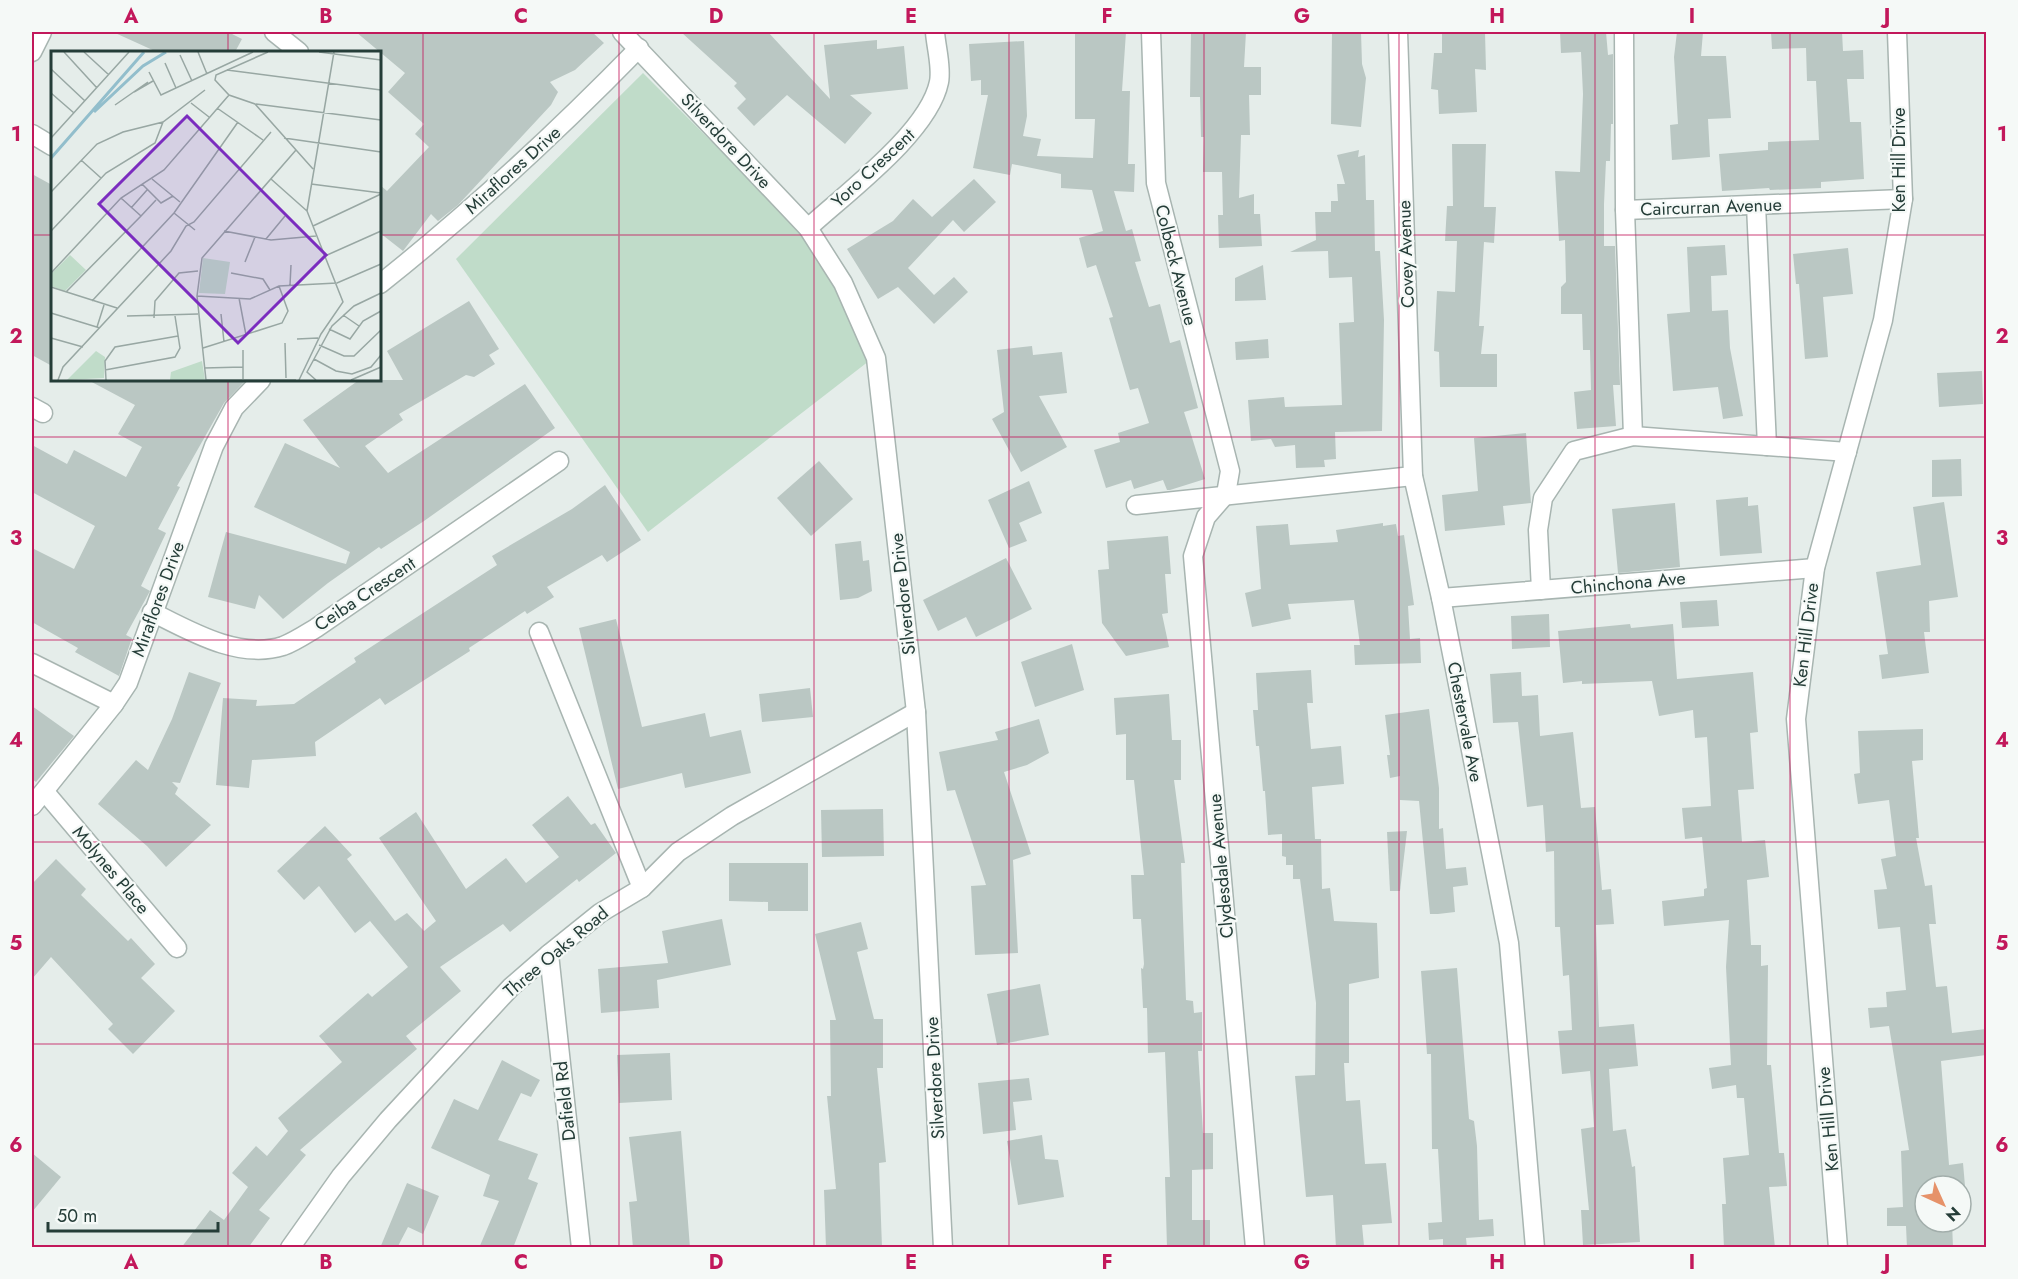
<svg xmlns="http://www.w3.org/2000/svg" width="2018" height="1279" font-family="Jost,sans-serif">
	<rect width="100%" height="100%" fill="#e5edea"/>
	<polygon fill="#c0dcc9" points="643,73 800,230 835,287 869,361 648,532 456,259"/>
	<g fill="#bac7c3">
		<polygon points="113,32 228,32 242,39 235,52 157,52"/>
		<polygon points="356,32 592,32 604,43 575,70 550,82 558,92 551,105 458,205 438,221 431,214 403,251 380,233 380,185 387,191 429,147 415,134 424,124 388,92 405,73"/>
		<polygon points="681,32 768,32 830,99 824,45 877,40 877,49 904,46 908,89 850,95 872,113 845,144 787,95 754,126 737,108 746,99 734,86 737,83"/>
		<polygon points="1075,32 1126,32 1122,91 1130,91 1128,164 1135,164 1134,192 1114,191 1126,231 1132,229 1141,261 1135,262 1149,307 1160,304 1170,343 1180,340 1198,408 1184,412 1205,479 1170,490 1167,490 1163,480 1134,489 1131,480 1106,488 1094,450 1120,442 1118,433 1149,423 1138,388 1130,390 1109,318 1113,317 1096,265 1087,268 1079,238 1103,231 1092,190 1061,188 1061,174 1012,164 1010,175 973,168 988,95 981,95 981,80 971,81 969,44 1024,41 1027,116 1023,136 1041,139 1037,156 1093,158 1095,119 1075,119"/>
		<polygon points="1191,32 1246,32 1244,67 1261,67 1261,95 1249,95 1250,135 1241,135 1239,198 1254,194 1254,214 1260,214 1262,246 1219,248 1218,215 1223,215 1222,172 1203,172 1204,137 1201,137 1200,97 1190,97"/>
		<polygon points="1332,32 1361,32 1362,64 1366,78 1361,127 1331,124"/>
		<polygon points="1442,32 1485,32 1486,70 1475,69 1477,112 1439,114 1438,90 1431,89 1434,53 1442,53"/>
		<polygon points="1560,32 1606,32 1608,55 1613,54 1613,124 1611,124 1610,161 1606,161 1604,204 1604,246 1615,246 1620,385 1613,385 1616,426 1577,429 1574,392 1591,390 1590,350 1583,350 1582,314 1561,314 1561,287 1566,282 1565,240 1559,241 1555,171 1580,172 1583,94 1581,52 1561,53"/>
		<polygon points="1677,32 1703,32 1701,56 1726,56 1731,118 1708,119 1710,157 1672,160 1670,125 1678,124 1674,57"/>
		<polygon points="1771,32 1842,32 1843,51 1863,50 1864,79 1847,79 1850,122 1861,122 1864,179 1821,182 1821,188 1770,190 1769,188 1722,191 1719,154 1768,150 1768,142 1819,140 1816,81 1807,81 1806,48 1772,49"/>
		<polygon points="1452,144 1486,144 1484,207 1496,207 1494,243 1484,242 1479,326 1484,326 1481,354 1497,354 1497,387 1440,387 1439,352 1434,351 1437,291 1455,292 1457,241 1445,241 1447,206 1453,206"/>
		<polygon points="1359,150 1358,157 1365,155 1366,200 1374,200 1375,251 1380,251 1384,320 1382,431 1335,432 1336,459 1324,460 1325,467 1296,468 1295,445 1275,447 1271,439 1251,441 1248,400 1284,397 1285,407 1342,405 1339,323 1354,322 1352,277 1329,278 1328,251 1290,252 1316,240 1315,212 1331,212 1331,201 1338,201 1337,184 1345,184 1337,155"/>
		<polygon points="32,174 52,185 52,366 32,355"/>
		<polygon points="974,179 996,202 964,232 953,220 908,268 934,295 954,277 968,292 934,324 898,287 878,299 847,249 893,221 913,199 932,217"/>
		<polygon points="1725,245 1727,275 1711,276 1712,311 1728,310 1730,348 1743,416 1723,419 1718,387 1673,391 1667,314 1690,312 1687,247"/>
		<polygon points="1848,248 1853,294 1823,297 1828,357 1805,359 1799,284 1796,284 1793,254"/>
		<polygon points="1263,265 1266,300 1235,301 1235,278"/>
		<polygon points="469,301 499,349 489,355 495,364 474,377 466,375 399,414 403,420 365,446 388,473 525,384 555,428 424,521 381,549 379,547 328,583 283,619 259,595 255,609 208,597 226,532 346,564 350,552 254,507 285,443 340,468 303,420 359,380 403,380 387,351"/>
		<polygon points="1268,339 1269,358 1236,360 1235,342"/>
		<polygon points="1032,346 1033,355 1062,352 1067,393 1039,396 1067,447 1021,472 992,419 1004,412 997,350"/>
		<polygon points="1982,371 1983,404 1939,407 1937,373"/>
		<polygon points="88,380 246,380 224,403 177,486 180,487 158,529 166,533 141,586 150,591 126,635 132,638 119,676 75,652 78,648 32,622 32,548 74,569 95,526 32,492 32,445 67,464 74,450 126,477 142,447 118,434 135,405"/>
		<polygon points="1526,433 1531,503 1503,506 1505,525 1445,531 1442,495 1478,491 1474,438"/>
		<polygon points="1961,459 1962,496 1932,497 1932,460"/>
		<polygon points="819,461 853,499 811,536 777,498"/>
		<polygon points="1029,481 1042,513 1019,523 1027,541 1009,548 988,500"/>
		<polygon points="605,485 641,540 607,562 602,555 547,587 554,597 527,614 525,611 469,648 470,651 385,705 380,698 315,742 316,756 252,760 249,788 216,785 223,698 257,700 256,706 294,704 356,662 354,658 497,565 492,556 572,509"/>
		<polygon points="1748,497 1748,506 1758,505 1762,553 1720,556 1716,500"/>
		<polygon points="1944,502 1958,597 1929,601 1930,632 1924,632 1929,673 1882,679 1879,655 1888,654 1876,572 1921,565 1913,507"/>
		<polygon points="1675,503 1680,567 1618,573 1612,509"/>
		<polygon points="1383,523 1383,526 1396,524 1398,536 1404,535 1414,605 1408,606 1410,639 1420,638 1421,663 1355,665 1354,645 1360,645 1354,600 1288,604 1291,619 1252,627 1245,593 1261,589 1256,526 1288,524 1290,545 1338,542 1336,530"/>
		<polygon points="1168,536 1171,574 1165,574 1168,613 1162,614 1169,647 1126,656 1102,623 1098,570 1109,569 1107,541"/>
		<polygon points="861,541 863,561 869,560 872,591 858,598 840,600 835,544"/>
		<polygon points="1006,558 1032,609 976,637 966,617 938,631 923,600"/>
		<polygon points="1717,600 1719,626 1682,628 1680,602"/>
		<polygon points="1549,614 1550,647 1512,649 1511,616"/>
		<polygon points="616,619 642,727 705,713 710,737 741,730 751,773 685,788 682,773 618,789 579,628"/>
		<polygon points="1630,624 1631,628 1673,624 1677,679 1753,672 1758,732 1750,733 1754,789 1738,790 1742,842 1765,840 1769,877 1747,880 1751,945 1761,945 1761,966 1768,965 1767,1065 1771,1065 1779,1153 1784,1153 1787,1186 1769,1187 1775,1248 1724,1248 1722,1204 1726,1204 1723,1158 1749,1155 1744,1098 1737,1098 1736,1085 1712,1089 1709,1068 1731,1065 1726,967 1729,920 1664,926 1662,901 1704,896 1704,889 1707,888 1702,837 1685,839 1682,808 1711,806 1707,737 1695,738 1693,710 1659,716 1652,681 1582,684 1582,681 1563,683 1558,631"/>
		<polygon points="1072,644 1084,690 1035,707 1021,662"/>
		<polygon points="1311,670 1313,703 1307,703 1311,749 1341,746 1344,784 1312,787 1315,839 1321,839 1322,889 1330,888 1334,921 1377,923 1379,978 1349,984 1349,1063 1344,1063 1346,1101 1360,1100 1365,1164 1386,1163 1392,1223 1362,1225 1364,1246 1341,1248 1336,1248 1333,1195 1306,1197 1295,1076 1315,1075 1316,1003 1300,879 1293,879 1293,865 1286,865 1286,857 1282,856 1282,834 1268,835 1265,791 1263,791 1259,746 1256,746 1253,710 1258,710 1256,673"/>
		<polygon points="189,672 221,683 180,783 172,782 178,788 175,794 211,825 166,867 147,846 98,804 136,760 148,770 172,719"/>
		<polygon points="1521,672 1522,696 1538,695 1540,736 1573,732 1581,808 1595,807 1602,890 1611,889 1614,924 1596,925 1599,1027 1634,1024 1638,1066 1609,1069 1613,1131 1626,1129 1632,1167 1635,1166 1640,1242 1583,1245 1581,1210 1589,1210 1581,1129 1594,1127 1590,1071 1562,1074 1558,1031 1572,1030 1569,975 1563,976 1560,927 1555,927 1554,851 1546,852 1543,805 1527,807 1518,722 1493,723 1490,674"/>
		<polygon points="810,688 813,717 762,722 759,694"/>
		<polygon points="1169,694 1172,740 1181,740 1181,780 1174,780 1185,863 1181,863 1186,1000 1193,1001 1194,1013 1202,1012 1202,1051 1198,1051 1203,1133 1213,1133 1213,1169 1192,1170 1192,1220 1210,1220 1210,1248 1167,1248 1165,1177 1170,1177 1165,1052 1148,1053 1147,1008 1143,1008 1141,968 1143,969 1144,964 1141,919 1133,919 1131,875 1144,875 1134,780 1126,780 1126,734 1116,735 1114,698"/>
		<polygon points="32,706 74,736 36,782 32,779"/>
		<polygon points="1429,709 1439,788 1439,829 1443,828 1446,869 1466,867 1468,885 1453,887 1455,912 1438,914 1430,914 1419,801 1400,800 1400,776 1390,778 1387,755 1390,755 1385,715"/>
		<polygon points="1039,719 1049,753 1027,765 1004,772 1031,854 1013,860 1018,953 975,955 971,886 986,885 955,790 947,791 939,752 998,740 995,732"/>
		<polygon points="1923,729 1923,760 1912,761 1919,838 1916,838 1925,886 1932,885 1936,924 1929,924 1936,987 1947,986 1952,1033 1986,1029 1986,1055 1941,1061 1949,1165 1963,1163 1965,1186 1925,1186 1925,1222 1952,1222 1953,1248 1907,1248 1906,1226 1887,1226 1887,1208 1903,1207 1901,1151 1909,1150 1889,1026 1870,1028 1868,1008 1887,1007 1886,992 1906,990 1900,927 1878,929 1874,890 1887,889 1881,859 1896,856 1889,800 1858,804 1854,774 1860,773 1858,731"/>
		<polygon points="568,796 591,825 595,823 616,853 579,882 577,879 510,932 503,924 440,967 461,991 406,1036 417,1049 300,1150 306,1155 259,1210 270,1218 248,1248 181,1248 210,1210 224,1220 248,1187 232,1173 256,1146 267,1156 288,1131 278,1118 342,1062 319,1036 368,993 372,997 408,967 370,921 355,933 319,886 304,900 277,871 325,826 352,855 347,859 395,921 407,913 424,931 436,921 379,838 416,812 466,889 506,858 526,883 559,857 532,825"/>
		<polygon points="883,809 884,856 822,857 821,810"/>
		<polygon points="1407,831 1400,891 1390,891 1387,832"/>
		<polygon points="56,859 86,889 81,895 128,941 131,938 155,964 141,978 175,1011 133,1054 108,1029 113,1024 51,957 32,979 32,884"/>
		<polygon points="729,863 808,863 808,911 768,911 768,902 729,901"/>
		<polygon points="722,919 731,965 657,980 659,1008 601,1013 598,969 668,963 662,931"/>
		<polygon points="861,922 868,949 857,952 874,1019 883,1019 883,1068 877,1068 886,1162 879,1163 882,1248 826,1248 824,1190 836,1189 827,1096 831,1096 830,1020 836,1020 815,934"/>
		<polygon points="1457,968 1469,1119 1474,1121 1477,1146 1479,1220 1493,1219 1494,1236 1466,1238 1467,1248 1443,1248 1443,1239 1429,1240 1428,1223 1442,1222 1438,1149 1432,1149 1431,1054 1427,1054 1421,971"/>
		<polygon points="1040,984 1049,1035 997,1045 987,994"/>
		<polygon points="670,1053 672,1100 619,1103 617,1055"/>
		<polygon points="502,1060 540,1080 531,1097 521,1093 498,1140 538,1154 528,1179 538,1183 513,1248 479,1248 499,1201 483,1196 490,1175 431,1148 454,1099 478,1110"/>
		<polygon points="1029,1078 1032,1100 1013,1102 1016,1130 983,1134 978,1083"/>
		<polygon points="681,1131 690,1248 633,1248 629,1202 637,1201 629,1137"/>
		<polygon points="1042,1135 1045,1159 1058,1160 1064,1197 1018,1205 1007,1141"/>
		<polygon points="32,1153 61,1177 32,1212"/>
		<polygon points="407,1183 439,1196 423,1234 408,1227 397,1248 380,1248"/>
	</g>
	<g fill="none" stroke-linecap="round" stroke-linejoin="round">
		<defs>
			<g id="minor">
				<polyline points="274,32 299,52"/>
				<polyline points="622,32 808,228 843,283 876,358 916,712 943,1248"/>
				<polyline points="1151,32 1156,183 1230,471 1226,494 1206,517 1193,556 1255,1248"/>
				<polyline points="1398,32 1413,476 1441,598 1509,943 1535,1248"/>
				<polyline points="1624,32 1625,210 1903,199"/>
				<polyline points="32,52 42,32"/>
				<polyline points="32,134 52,146"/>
				<polyline points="1756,205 1767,446"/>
				<polyline points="1625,210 1633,436"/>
				<path d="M808 228C846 193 929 132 939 82 942 67 936 47 935 32"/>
				<path d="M380 284C472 211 557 132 639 48"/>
				<polyline points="32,407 43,413"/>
				<polyline points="1136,505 1413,476"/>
				<polyline points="1541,590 1538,530 1543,498 1574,451 1633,436 1847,452"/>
				<polyline points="1441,598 1815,568"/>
				<path d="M152 612C190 631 239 660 283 646 294 642 306 634 316 628L559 461"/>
				<polyline points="539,632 642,888"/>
				<polyline points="32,663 114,704"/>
				<polyline points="45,792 177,948"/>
				<polyline points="32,806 114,704 128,683 214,446 234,408 261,380"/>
				<polyline points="549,954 581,1248"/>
				<polyline points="290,1248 341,1176 388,1120 511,987 549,954 600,913 642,888 678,852 732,816 916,712"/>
				<polyline points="1838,1248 1796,719 1815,568 1883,320 1903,199 1897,32"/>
			</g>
		</defs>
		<use href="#minor" stroke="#a8b5b1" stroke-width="21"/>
		<use href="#minor" stroke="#fff" stroke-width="18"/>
	</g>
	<path fill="none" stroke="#c2185b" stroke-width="1.5" stroke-opacity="0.55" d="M228 32V52M423 32V1248M619 32V1248M814 32V1248M1009 32V1248M1204 32V1248M1399 32V1248M1595 32V1248M1790 32V1248M32 235H52M380 235H1986M228 380V1248M32 437H1986M32 640H1986M32 842H1986M32 1044H1986"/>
	<g text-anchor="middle" stroke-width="4.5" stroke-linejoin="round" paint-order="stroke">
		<g font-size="18" fill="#253d38" stroke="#f5f9f7">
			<text transform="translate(726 141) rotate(47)" y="6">Silverdore Drive</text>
			<text transform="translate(1899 160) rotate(-90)" y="6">Ken Hill Drive</text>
			<text transform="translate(873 168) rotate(-43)" y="6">Yoro Crescent</text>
			<text transform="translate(513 170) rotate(-42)" y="6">Miraflores Drive</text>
			<text transform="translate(1711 207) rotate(-2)" y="6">Caircurran Avenue</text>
			<text transform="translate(1406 254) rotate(-92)" y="6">Covey Avenue</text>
			<text transform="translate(1176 265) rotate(76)" y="6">Colbeck Avenue</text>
			<text transform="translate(1628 583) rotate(-5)" y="6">Chinchona Ave</text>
			<text transform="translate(365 594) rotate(-34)" y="6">Ceiba Crescent</text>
			<text transform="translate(903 594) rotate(-96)" y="6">Silverdore Drive</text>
			<text transform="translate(158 599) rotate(-70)" y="6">Miraflores Drive</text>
			<text transform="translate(1806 635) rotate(-83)" y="6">Ken Hill Drive</text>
			<text transform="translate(1465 722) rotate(79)" y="6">Chestervale Ave</text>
			<text transform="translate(1221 866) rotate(-95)" y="6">Clydesdale Avenue</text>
			<text transform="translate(111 870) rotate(50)" y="6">Molynes Place</text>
			<text transform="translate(556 952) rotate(-40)" y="6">Three Oaks Road</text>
			<text transform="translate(935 1078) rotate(-93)" y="6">Silverdore Drive</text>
			<text transform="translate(565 1101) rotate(-96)" y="6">Dafield Rd</text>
			<text transform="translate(1828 1119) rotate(-95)" y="6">Ken Hill Drive</text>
		</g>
	</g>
	<g transform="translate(51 51)">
		<rect width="330" height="330" fill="#e5edea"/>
		<path d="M19 204 35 219 14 240 0 235V223ZM152 207 179 211 174 243 148 242ZM45 300 54 306 53 327 16 329ZM151 310 154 329H119L120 321Z" fill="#c0dcc9"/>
		<path fill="none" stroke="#92becc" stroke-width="3" d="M43 61 92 15 115 1M0 107 93 1"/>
		<path fill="none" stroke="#98a7a3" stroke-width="1.5" d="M13 1 46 37M33 1 58 24M147 1 156 23M217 1 165 24 164 29 178 44 204 53 262 118M268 1 330 9M129 4 141 30M114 12 125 37M0 18 34 50M176 19 330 39M98 21 110 44 202 1M83 41 102 30M0 42 23 62M140 52 158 66M205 53 330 69M64 54 97 31M166 57 212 89M0 87 78 1M233 87 330 101M30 109 50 127M101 128 129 151M220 128 256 160M91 133 110 152 122 145M260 133 330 142M0 141 46 93 72 81 112 71 154 39M80 157 96 139M123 162 144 179M90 165 105 149M262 175 330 143M0 180 55 122 104 92 112 71M173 180 220 189 265 185M215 188 234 165M274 205 330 180M194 211 204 186M0 222 70 147 113 119 178 44M180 222 212 228 219 239M239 234 240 214M0 236 66 257M15 241 90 165 70 147M146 245 199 248 228 235 286 232 330 213M188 247 195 284M41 250 123 162 187 71M0 262 49 277M170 263 173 291M292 264 308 275M76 265 147 263M103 267 104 250 128 222 147 220M46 276 53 254M278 278 299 288 312 270 330 260M0 287 32 296M246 288 267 287M234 292 235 327M268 294 293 305H303L330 279M152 297 231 272 237 260 228 235M192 299V328M263 308 285 320 301 323 320 316 330 304M153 317 192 316M54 319 124 306 129 297 124 265M7 329 12 316 120 200 135 175 143 171 220 81M55 329 54 310 64 296 127 285M245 329H155L146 245 151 207 245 99M248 329 270 283 292 251 256 160 283 1M265 329 256 321 281 275 303 255 330 242M300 329 330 316"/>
		<path fill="#7b2cbf" fill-opacity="0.15" stroke="#7b2cbf" stroke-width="3" d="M136 65 275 204 187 292 48 153Z"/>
		<rect width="330" height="330" fill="none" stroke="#253d38" stroke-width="3"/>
	</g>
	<rect width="2018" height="1279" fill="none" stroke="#f5f9f7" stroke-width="66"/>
	<g transform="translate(1943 1204) rotate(135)"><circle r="28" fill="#f5f9f7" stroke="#a2aeab" stroke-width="1.5"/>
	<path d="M0-4.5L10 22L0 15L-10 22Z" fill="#e69269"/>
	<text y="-9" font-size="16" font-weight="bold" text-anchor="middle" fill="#253d38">N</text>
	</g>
	<path d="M48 1222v9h170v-9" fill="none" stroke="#253d38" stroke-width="3"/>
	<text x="57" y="1222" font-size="18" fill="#253d38" stroke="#f5f9f7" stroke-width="4.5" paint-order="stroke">50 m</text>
	<rect x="33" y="33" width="1952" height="1213" fill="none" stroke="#c2185b" stroke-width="2"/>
	<g font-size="20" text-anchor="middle" font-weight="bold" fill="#c2185b">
		<text x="131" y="23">A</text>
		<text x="326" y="23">B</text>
		<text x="521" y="23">C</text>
		<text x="716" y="23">D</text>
		<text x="911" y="23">E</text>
		<text x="1107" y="23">F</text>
		<text x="1302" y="23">G</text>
		<text x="1497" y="23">H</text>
		<text x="1692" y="23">I</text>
		<text x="1887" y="23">J</text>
		<text x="16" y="141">1</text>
		<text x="2002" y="141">1</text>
		<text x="16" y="343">2</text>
		<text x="2002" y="343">2</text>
		<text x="16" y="545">3</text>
		<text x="2002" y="545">3</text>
		<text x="16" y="747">4</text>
		<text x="2002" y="747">4</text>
		<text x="16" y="950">5</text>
		<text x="2002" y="950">5</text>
		<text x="16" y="1152">6</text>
		<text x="2002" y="1152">6</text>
		<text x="131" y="1269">A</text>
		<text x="326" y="1269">B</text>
		<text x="521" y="1269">C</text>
		<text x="716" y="1269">D</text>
		<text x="911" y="1269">E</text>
		<text x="1107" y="1269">F</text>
		<text x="1302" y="1269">G</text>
		<text x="1497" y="1269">H</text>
		<text x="1692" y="1269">I</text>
		<text x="1887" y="1269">J</text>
	</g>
</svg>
